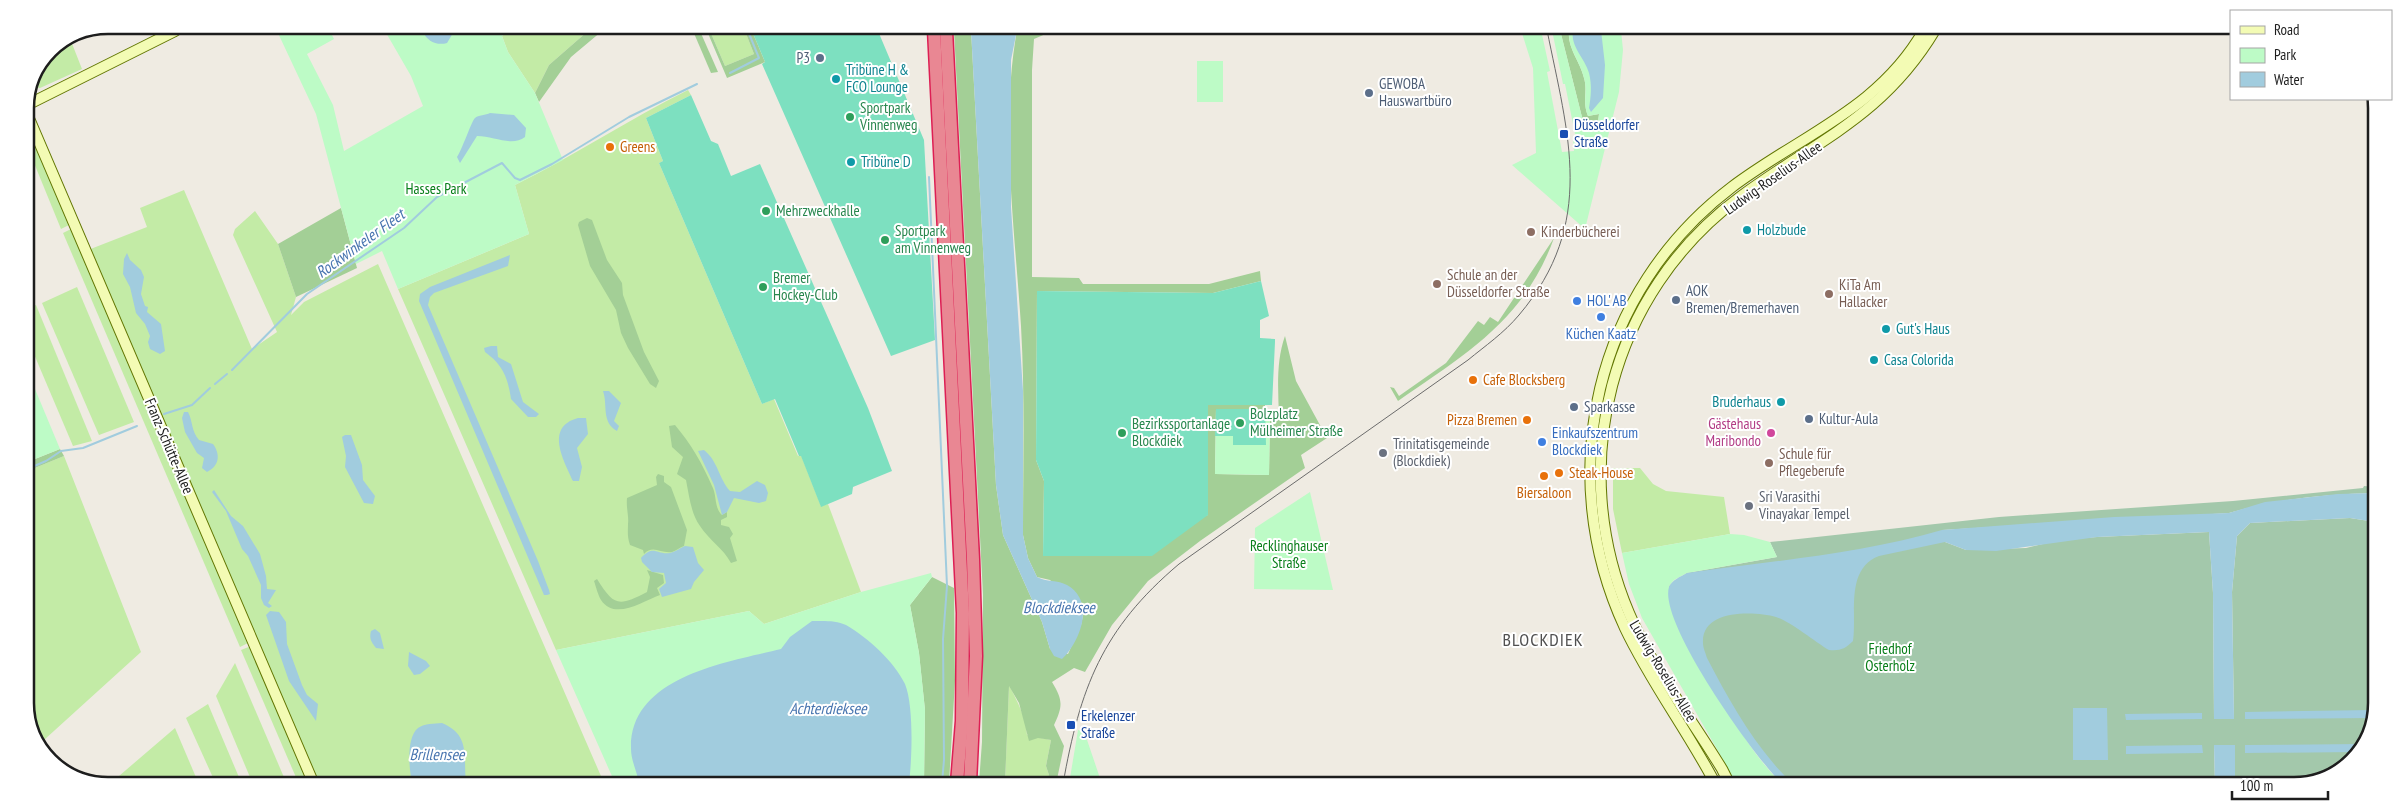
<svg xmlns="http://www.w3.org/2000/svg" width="2402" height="811" font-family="'PT Sans Narrow',sans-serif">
	<rect width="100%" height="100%" fill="#efebe2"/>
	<g fill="#c3eba6">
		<polygon points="509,31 588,31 549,65 535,93 508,52 502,36"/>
		<polygon points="710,31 745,31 754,54 725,66"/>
		<polygon points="69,36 82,69 40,88 32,87 50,49"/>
		<path d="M688 90 691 95 646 118 663 161 659 163 762 404 774 399 798 456 801 455 821 506 828 504 861 592 764 624 749 611 556 650 398 289 529 234 515 185C574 156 629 119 688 90Z"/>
		<polygon points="25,123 38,144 71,221 69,225 61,229 25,141"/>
		<polygon points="184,190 252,349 277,332 233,235 235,229 255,211 278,244 296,297 291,315 304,302 378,264 604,783 317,782 88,250 147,227 140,208"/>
		<polygon points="71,229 250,642 240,647 63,233"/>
		<polygon points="77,287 134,422 99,435 42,303"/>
		<polygon points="36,305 92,441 73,446 25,333 25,310"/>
		<polygon points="64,456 141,652 44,740 51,760 42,754 25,709 25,472"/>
		<polygon points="1613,468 1640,468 1653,484 1666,491 1724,497 1730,534 1622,553 1613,509"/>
		<polygon points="251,646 309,780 307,782 298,782 241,650"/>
		<polygon points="235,663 286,782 252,782 216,696"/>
		<path d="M1009 685C1017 701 1026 717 1027 735L1051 740 1046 766 1049 775 1042 784 1005 783Z"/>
		<polygon points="208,704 241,782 215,782 186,718"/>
		<polygon points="175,728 198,782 112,782"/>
	</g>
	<g fill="#a3cf96">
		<path d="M954 30H971L996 485 1003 535 1042 622 1050 649 1068 654 1081 625 1084 611 1050 580 1037 577 1028 558 1023 535C1023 465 1025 396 1021 326 1015 231 1000 124 1017 30H1055L1034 39 1032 70V277L1079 278 1083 284H1209L1260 271 1261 281 1213 293 1037 291 1036 460 1044 481 1043 555 1208 515V405H1265V409H1216L1215 474 1269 475 1270 416H1279C1278 389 1276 361 1285 336L1296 381 1327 438 1301 455 1305 468 1200 541 1148 581 1112 625 1085 672 1074 668 1052 682C1063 700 1063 706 1054 725L1064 746 1056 784H1042L1049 775 1046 766 1051 740 1038 738 1029 741 1019 703 1009 686 1005 783H979L982 742 983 595Z"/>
		<path d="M1560 30H1569C1567 48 1580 61 1584 78 1588 92 1582 100 1588 116L1599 114 1598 122 1585 129Z"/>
		<polygon points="588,31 602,31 571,57 539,102 535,93 549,65"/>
		<polygon points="693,31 700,31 718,72 711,73"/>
		<polygon points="707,31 710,31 725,66 754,54 745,31 752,31 765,62 727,78"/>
		<polygon points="341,208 357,268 296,297 278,244"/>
		<polygon points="587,218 592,220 607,260 622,283 623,295 644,352 659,381 656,388 650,384 628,348 621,333 616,310 590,266 578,225 579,222"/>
		<path d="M1554 238C1524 321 1465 354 1398 401L1390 387 1394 388 1399 396 1446 363 1478 321 1484 325 1490 317 1498 322Z"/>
		<path d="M675 425C691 444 702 463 712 486 717 495 714 508 722 515L727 512V517L721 520V525L729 527 733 534 730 538 737 561 731 563C723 548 709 540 700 526 691 514 689 495 686 480L677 474 683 457 672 447 669 426Z"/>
		<polygon points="60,449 64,456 25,472 25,463"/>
		<path d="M658 474 664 476V482L671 487 687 530 684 546C680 547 676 551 672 552 661 554 653 544 644 554L643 550 630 545C627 536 628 532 628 524 629 516 626 508 627 498L657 485 656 477Z"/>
		<path d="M647 570 663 575 664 583 657 588 660 595C643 601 615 621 601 600 598 595 596 587 594 581L597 579C614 606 618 607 647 592L650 577Z"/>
		<polygon points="932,577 954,588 955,681 949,783 924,783 925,710 919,653 910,605"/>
	</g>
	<path fill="#a3c8ab" d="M2364 486 2374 487V493C2326 494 2276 499 2229 513L1942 530 1945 542 1966 550 2026 548 2060 540 2097 537 2209 532 2213 593 2214 719H2234L2232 592 2237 536 2250 523 2350 518 2369 521 2374 519 2373 729 2344 769 2294 786H2235L2234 745 2214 746 2215 786 1783 785 1738 728 1669 586 1687 573 1777 557 1770 542 1999 517 2233 501 2363 488Z"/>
	<g fill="#bdfbc6">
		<path d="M1521 30H1541L1550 71 1547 72 1562 152 1574 151 1573 140 1576 139 1565 84H1563L1552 30H1560L1585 129 1598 122 1599 114 1588 116C1582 102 1588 91 1584 78 1580 61 1567 48 1569 30H1621L1623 50 1619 92 1585 229 1512 165 1536 153 1533 68Z"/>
		<polygon points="277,31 330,31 334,39 307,54 333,105 344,151 423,106 411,76 385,31 509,31 502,36 508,52 535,93 563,160 515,185 529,234 398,289 382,251 356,264 316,114"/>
		<rect x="1197" y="61" width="26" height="41"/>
		<polygon points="25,365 60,449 25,463"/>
		<polygon points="1216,409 1270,410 1269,475 1215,474"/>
		<polygon points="1310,492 1333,590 1254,589 1255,528"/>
		<path d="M1730 534 1744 535 1770 542 1777 557 1687 573 1674 580 1669 586C1702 654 1729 732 1783 785H1734L1726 765 1642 618 1629 584 1622 553Z"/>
		<polygon points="931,573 932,577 910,605 919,653 925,710 924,783 615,783 556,650 749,611 764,624 861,592"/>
		<polygon points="1078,730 1084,731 1102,784 1066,784 1067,777 1070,778"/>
	</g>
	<g fill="#7de0c0">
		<polygon points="752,31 878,31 924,140 935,340 891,356 762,64 765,62"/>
		<polygon points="691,95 711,141 718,144 731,176 760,164 868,408 892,471 853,487 852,494 821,507 801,456 799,456 775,399 762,404 659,163 663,161 646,118"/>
		<polygon points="1261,281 1269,316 1260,320 1260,338 1275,339 1275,342 1272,405 1208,405 1208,515 1152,556 1043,556 1044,481 1036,460 1037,291 1213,293"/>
		<polygon points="1216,409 1265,409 1266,445 1233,445 1233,436 1215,436"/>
	</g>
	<g fill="#a1ccde">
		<path d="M971 30H1017L1011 60V207L1023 391V535L1028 558 1037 577C1046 582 1058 580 1067 585 1096 601 1080 642 1062 659L1054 656 1050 649 1042 622 1003 535 996 485Z"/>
		<path d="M1573 30H1601L1605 65 1603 98 1591 112 1589 108C1591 97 1592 85 1589 73 1585 58 1570 47 1573 30Z"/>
		<path d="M423 31H453V33L447 43C437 46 426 41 423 31Z"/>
		<path d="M490 113 514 115 526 128 525 137C512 147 494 136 477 136L460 163 457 157C462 150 472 120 475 118 478 115 486 115 490 113Z"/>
		<polygon points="127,253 130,260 141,270 144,277 141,294 145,306 148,307 147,312 161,324 165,351 160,354 150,349 148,342 150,336 145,324 136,313 130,287 123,274 124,259"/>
		<polygon points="510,255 508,266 434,293 430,297 428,305 538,561 549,590 550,594 547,595 544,595 419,301 420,294 430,287"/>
		<path d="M491 346H497L498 357 511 364 523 402 539 414 536 417H528L511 399C508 378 503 365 485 352L484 348Z"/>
		<path d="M603 391H609L621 403 614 421 619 426 617 431C601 422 608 405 603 391Z"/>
		<path d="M184 412H188C193 421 191 431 199 440L213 444C221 455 219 466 207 472L202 468 204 458 197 453 185 432 182 418Z"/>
		<path d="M578 418H586L588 434 577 448 582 467 579 481H573C563 459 545 427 578 418Z"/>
		<polygon points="345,435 351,435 362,465 363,480 375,496 373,504 364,503 345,467 346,456 342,437"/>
		<path d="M704 450C718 461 719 479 730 491L740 492 757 481 765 485 768 493 766 501 759 503 734 498 727 512 722 515 714 485 698 451Z"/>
		<polygon points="214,490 231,516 243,526 260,554 266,576 267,589 276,590 268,603 272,606 269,608 264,605 261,598 261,585 248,556 242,549 226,511 212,492"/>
		<path d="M2374 493V519L2369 521 2350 518 2250 523 2237 536 2232 592 2234 719H2214L2213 593 2209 532 2097 537 1996 551 1966 550 1945 542 1879 556C1845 569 1857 613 1853 641 1845 649 1840 651 1829 650 1814 641 1790 621 1776 617 1754 611 1701 609 1703 643 1703 648 1706 654 1707 658 1731 704 1756 749 1794 785H1783C1756 759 1658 623 1669 587 1672 580 1680 577 1687 573 1772 561 1859 554 1942 530L2114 517 2229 513 2265 502 2338 494Z"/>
		<path d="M685 546 693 547 698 563 704 570 694 582 691 589 662 597 659 589 666 583 664 573 652 572 642 562 641 558C654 544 656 555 670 553 675 552 680 548 685 546Z"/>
		<polygon points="270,611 279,612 286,622 287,644 302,685 307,695 318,704 316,721 289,681 266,615"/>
		<path d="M812 621C823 621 836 620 846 625 868 638 894 661 905 684 914 706 912 760 909 783H639C637 772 631 760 631 749 629 676 729 662 781 649L790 637Z"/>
		<path d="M375 629 380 633 384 649 376 648C371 642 369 638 371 631Z"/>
		<polygon points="409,652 426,661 430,666 420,674 414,675 408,666"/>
		<polygon points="2073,708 2107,708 2108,760 2073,760"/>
		<polygon points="2373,710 2373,718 2245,719 2245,712"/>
		<polygon points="2202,713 2202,719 2126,720 2125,714"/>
		<path d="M442 723C471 735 463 757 466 782H412C409 769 406 738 418 728 425 723 434 724 442 723Z"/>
		<polygon points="2362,744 2357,752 2245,753 2245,745"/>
		<polygon points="2202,745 2203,753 2126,754 2126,746"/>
		<polygon points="2214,745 2235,745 2235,786 2215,786"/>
	</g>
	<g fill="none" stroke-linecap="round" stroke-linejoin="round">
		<g stroke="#a1ccde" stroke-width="2">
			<polyline points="730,73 759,58 748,31"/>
			<polyline points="929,177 947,586 943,639 944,760 942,783"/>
			<polyline points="232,370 307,294 404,228 437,197 502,163 515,178 520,180 552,164 629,117 697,84"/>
			<polyline points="215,384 227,374"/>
			<polyline points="164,414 192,405 210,388"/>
			<polyline points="25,470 46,461 61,451 83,448 137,426"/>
		</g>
		<defs>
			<g id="secondary">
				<polyline points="25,106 175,31"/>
				<polyline points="25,109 313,782"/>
				<path d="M1716 785C1688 731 1651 683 1625 628 1553 473 1595 291 1732 187 1801 135 1879 109 1924 30"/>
				<path d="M1730 785 1722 769C1691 718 1652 668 1629 613 1566 465 1610 293 1740 197 1817 140 1883 117 1935 30"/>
			</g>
			<g id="highway">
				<polyline points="934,30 963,613 962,721 957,783"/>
				<polyline points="946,30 973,559 976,656 970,783"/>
			</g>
		</defs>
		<use href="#secondary" stroke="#627602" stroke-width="12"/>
		<use href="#highway" stroke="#dd1f54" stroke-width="15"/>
		<use href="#secondary" stroke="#f3fbb4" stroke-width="10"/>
		<use href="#highway" stroke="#e98793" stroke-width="12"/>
		<path stroke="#6b6b6b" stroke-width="1" d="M1063 784C1080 688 1102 629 1179 564L1468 360C1485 346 1504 333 1519 315 1597 223 1568 135 1547 30"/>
	</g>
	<g fill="#5c6f8a" stroke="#fff" stroke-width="2">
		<circle cx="820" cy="58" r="5"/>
		<circle cx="1369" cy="93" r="5"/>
		<circle cx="1676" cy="300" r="5"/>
		<circle cx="1574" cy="407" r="5"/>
		<circle cx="1809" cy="419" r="5"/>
	</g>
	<g fill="#0f9aa8" stroke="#fff" stroke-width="2">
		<circle cx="836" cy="79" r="5"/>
		<circle cx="851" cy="162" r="5"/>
		<circle cx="1747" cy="230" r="5"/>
		<circle cx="1886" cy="329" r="5"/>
		<circle cx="1874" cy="360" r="5"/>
		<circle cx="1781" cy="402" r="5"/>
	</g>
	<g fill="#2e9e5b" stroke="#fff" stroke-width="2">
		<circle cx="850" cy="117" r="5"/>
		<circle cx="766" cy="211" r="5"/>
		<circle cx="885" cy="240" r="5"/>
		<circle cx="763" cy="287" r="5"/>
		<circle cx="1240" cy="423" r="5"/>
		<circle cx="1122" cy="433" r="5"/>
	</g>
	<g fill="#1a4fb4" stroke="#fff" stroke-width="2">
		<rect x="1559" y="129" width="10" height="10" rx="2.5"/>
		<rect x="1066" y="720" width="10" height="10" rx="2.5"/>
	</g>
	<g fill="#e8710a" stroke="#fff" stroke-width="2">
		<circle cx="610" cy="147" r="5"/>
		<circle cx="1473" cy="380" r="5"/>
		<circle cx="1527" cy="420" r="5"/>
		<circle cx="1559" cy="473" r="5"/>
		<circle cx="1544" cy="476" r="5"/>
	</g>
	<g fill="#8d6e63" stroke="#fff" stroke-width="2">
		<circle cx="1531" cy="232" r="5"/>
		<circle cx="1437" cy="284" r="5"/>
		<circle cx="1829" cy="294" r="5"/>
		<circle cx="1769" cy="463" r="5"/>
	</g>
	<g fill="#3f7fe0" stroke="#fff" stroke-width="2">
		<circle cx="1577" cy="301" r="5"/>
		<circle cx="1601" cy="317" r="5"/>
		<circle cx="1542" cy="442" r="5"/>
	</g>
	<circle fill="#d1479c" stroke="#fff" stroke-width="2" cx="1771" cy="433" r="5"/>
	<g fill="#6b7280" stroke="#fff" stroke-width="2">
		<circle cx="1383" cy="453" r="5"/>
		<circle cx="1749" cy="506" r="5"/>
	</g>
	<g text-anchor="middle" stroke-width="4" stroke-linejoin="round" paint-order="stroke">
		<g font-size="15" fill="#4e5e75" stroke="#fff" text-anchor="start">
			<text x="810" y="63" text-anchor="end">P3</text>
			<text x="1379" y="89">GEWOBA<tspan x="1379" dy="17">Hauswartbüro</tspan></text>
			<text x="1686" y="296">AOK<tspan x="1686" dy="17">Bremen/Bremerhaven</tspan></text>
			<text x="1584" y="412">Sparkasse</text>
			<text x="1819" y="424">Kultur-Aula</text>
		</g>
		<g font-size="15" fill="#0d838f" stroke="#fff" text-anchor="start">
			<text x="846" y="75">Tribüne H &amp;<tspan x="846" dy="17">FCO Lounge</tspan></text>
			<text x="861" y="167">Tribüne D</text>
			<text x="1757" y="235">Holzbude</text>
			<text x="1896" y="334">Gut's Haus</text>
			<text x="1884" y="365">Casa Colorida</text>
			<text x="1771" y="407" text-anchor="end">Bruderhaus</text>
		</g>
		<g font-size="15" fill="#27864d" stroke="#fff" text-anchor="start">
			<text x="860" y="113">Sportpark<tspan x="860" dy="17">Vinnenweg</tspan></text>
			<text x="776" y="216">Mehrzweckhalle</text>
			<text x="895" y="236">Sportpark<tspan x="895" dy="17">am Vinnenweg</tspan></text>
			<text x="773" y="283">Bremer<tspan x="773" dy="17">Hockey-Club</tspan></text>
			<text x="1250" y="419">Bolzplatz<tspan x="1250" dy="17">Mülheimer Straße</tspan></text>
			<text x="1132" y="429">Bezirkssportanlage<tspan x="1132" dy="17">Blockdiek</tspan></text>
		</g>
		<g font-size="15" fill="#164399" stroke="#fff" text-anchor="start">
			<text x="1574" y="130">Düsseldorfer<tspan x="1574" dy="17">Straße</tspan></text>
			<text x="1081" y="721">Erkelenzer<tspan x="1081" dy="17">Straße</tspan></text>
		</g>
		<g font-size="15" fill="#c56008" stroke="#fff" text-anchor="start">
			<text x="620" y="152">Greens</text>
			<text x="1483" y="385">Cafe Blocksberg</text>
			<text x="1517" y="425" text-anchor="end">Pizza Bremen</text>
			<text x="1569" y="478">Steak-House</text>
			<text x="1544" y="498" text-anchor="middle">Biersaloon</text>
		</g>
		<g font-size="15" fill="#1d1d1d" stroke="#fff">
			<text transform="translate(1773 178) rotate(-35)" y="5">Ludwig-Roselius-Allee</text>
			<text transform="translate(169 446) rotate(67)" y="5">Franz-Schütte-Allee</text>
			<text transform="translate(1663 671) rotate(59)" y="5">Ludwig-Roselius-Allee</text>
		</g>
		<g font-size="15" fill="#087e19" stroke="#fff">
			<text x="436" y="194">Hasses Park</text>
			<text x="1289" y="551">Recklinghauser<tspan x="1289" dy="17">Straße</tspan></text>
			<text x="1890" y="654">Friedhof<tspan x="1890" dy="17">Osterholz</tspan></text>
		</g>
		<g font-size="15" fill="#785e54" stroke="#fff" text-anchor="start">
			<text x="1541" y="237">Kinderbücherei</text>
			<text x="1447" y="280">Schule an der<tspan x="1447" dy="17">Düsseldorfer Straße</tspan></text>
			<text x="1839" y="290">KiTa Am<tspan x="1839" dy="17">Hallacker</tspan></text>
			<text x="1779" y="459">Schule für<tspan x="1779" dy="17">Pflegeberufe</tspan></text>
		</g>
		<g font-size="15" fill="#366cbe" stroke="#fff" text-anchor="start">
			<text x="1587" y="306">HOL' AB</text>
			<text x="1601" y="339" text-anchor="middle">Küchen Kaatz</text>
			<text x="1552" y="438">Einkaufszentrum<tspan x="1552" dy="17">Blockdiek</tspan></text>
		</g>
		<g font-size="15" fill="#b23c85" stroke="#fff" text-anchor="end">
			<text x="1761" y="429">Gästehaus<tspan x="1761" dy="17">Maribondo</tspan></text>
		</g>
		<g font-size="15" fill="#5b616d" stroke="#fff" text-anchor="start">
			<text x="1393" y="449">Trinitatisgemeinde<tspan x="1393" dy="17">(Blockdiek)</tspan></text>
			<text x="1759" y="502">Sri Varasithi<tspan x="1759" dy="17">Vinayakar Tempel</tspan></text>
		</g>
		<g font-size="16" font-style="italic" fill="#4774af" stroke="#fff">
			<text transform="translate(360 243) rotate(-36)" y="6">Rockwinkeler Fleet</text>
			<text x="1059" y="613">Blockdieksee</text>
			<text x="828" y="714">Achterdieksee</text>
			<text x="437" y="760">Brillensee</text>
		</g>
		<g font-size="18" letter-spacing="1" fill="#505050" stroke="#fff">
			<text x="1543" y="646">BLOCKDIEK</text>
		</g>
	</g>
	<path d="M0 0H2402V811H0ZM108 34H2294A74 74 0 0 1 2368 108V703A74 74 0 0 1 2294 777H108A74 74 0 0 1 34 703V108A74 74 0 0 1 108 34Z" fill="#fff" fill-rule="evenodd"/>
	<path fill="none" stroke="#1d1d1d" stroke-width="2.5" d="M108 34H2294A74 74 0 0 1 2368 108V703A74 74 0 0 1 2294 777H108A74 74 0 0 1 34 703V108A74 74 0 0 1 108 34Z"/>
	<rect x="2230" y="10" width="162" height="90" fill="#ffffff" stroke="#a5a5a5"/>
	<rect x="2240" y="26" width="25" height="8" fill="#f3fbb4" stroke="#a5a5a5"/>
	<text x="2274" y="35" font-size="15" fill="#1d1d1d">Road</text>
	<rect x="2240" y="48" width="25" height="15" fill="#bdfbc6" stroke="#a5a5a5"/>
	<text x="2274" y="60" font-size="15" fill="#1d1d1d">Park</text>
	<rect x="2240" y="72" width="25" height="15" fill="#a1ccde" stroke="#a5a5a5"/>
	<text x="2274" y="85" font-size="15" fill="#1d1d1d">Water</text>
	<path d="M2232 791v8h96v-8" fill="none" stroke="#1d1d1d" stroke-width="2.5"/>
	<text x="2240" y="791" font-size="15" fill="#1d1d1d" stroke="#ffffff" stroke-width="4" paint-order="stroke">100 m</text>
</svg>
